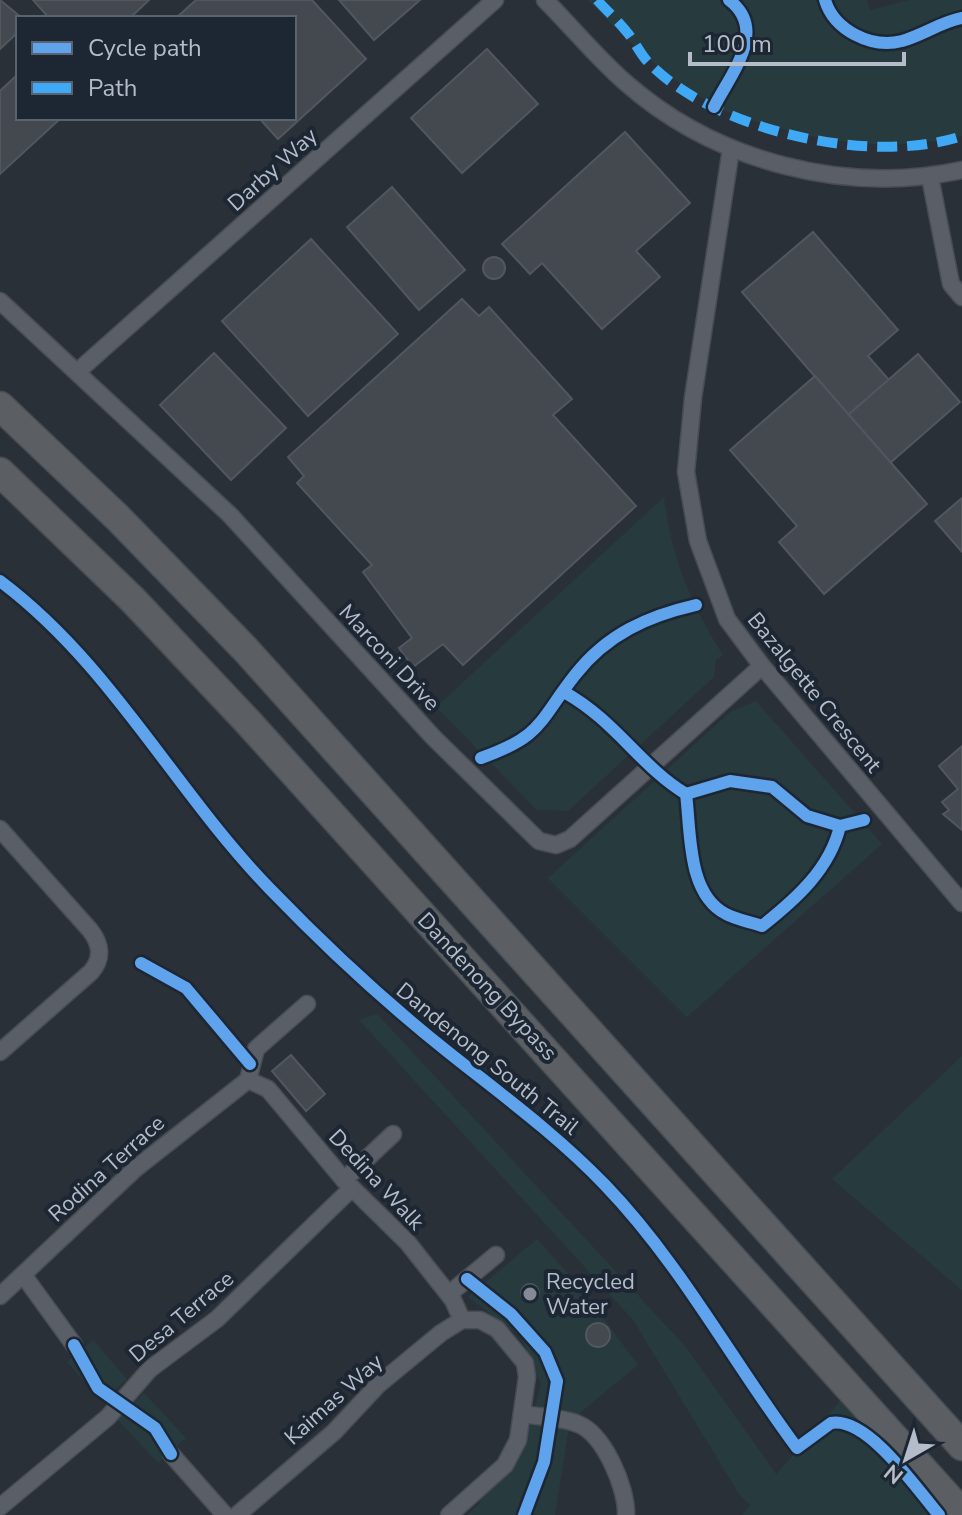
<svg xmlns="http://www.w3.org/2000/svg" width="962" height="1515" font-family="'Nunito Sans',sans-serif">
	<rect width="100%" height="100%" fill="#2a3038"/>
	<g fill="#273a3e">
		<path d="M588 0H867L870 10 909 0H962V136C893 151 836 145 768 125 755 121 739 118 727 112 673 85 629 43 588 0Z"/>
		<path d="M664 497C670 554 692 606 723 655L716 660 714 677 568 811 537 810 436 707Z"/>
		<polygon points="756,701 882,844 687,1017 548,878 730,712"/>
		<polygon points="377,1014 685,1346 776,1474 840,1401 940,1515 742,1515 750,1505 739,1494 633,1320 359,1020"/>
		<polygon points="962,1056 962,1290 832,1179"/>
		<polygon points="537,1239 581,1288 638,1365 575,1417 535,1408 541,1384 521,1337 468,1297"/>
		<polygon points="93,1340 127,1379 102,1401 67,1362"/>
		<polygon points="144,1393 186,1438 158,1463 116,1418"/>
		<polygon points="533,1422 569,1427 555,1515 467,1515 480,1503 481,1493"/>
	</g>
	<g fill="#444950" stroke="#52575f" stroke-width="2">
		<polygon points="0,0 22,18 18,18 18,32 0,49"/>
		<polygon points="33,0 149,0 130,18 49,18"/>
		<polygon points="196,0 312,0 366,59 278,139 259,118 294,118 294,18 176,18"/>
		<polygon points="339,0 420,0 374,40"/>
		<polygon points="487,49 538,104 462,173 411,118"/>
		<polygon points="18,74 18,118 61,118 0,174 0,91"/>
		<polygon points="625,132 690,203 636,251 660,277 602,329 542,263 530,274 502,244"/>
		<polygon points="392,187 465,270 419,310 347,227"/>
		<polygon points="813,232 898,330 868,356 889,380 848,415 742,292"/>
		<polygon points="311,239 398,334 308,416 222,321"/>
		<circle cx="494" cy="268" r="11"/>
		<polygon points="462,299 479,316 489,307 572,399 553,415 636,506 463,665 443,644 413,667 399,648 412,638 363,572 372,565 297,483 304,476 288,457"/>
		<polygon points="214,353 286,428 231,480 160,405"/>
		<polygon points="918,354 960,402 890,463 848,415"/>
		<polygon points="815,376 927,504 824,594 779,542 797,526 730,450"/>
		<polygon points="962,498 962,552 935,521"/>
		<polygon points="962,746 962,830 943,814 949,810 942,802 958,789 939,766"/>
		<polygon points="291,1055 325,1094 306,1111 272,1071"/>
		<circle cx="530" cy="1293" r="9"/>
		<circle cx="598" cy="1335" r="12"/>
	</g>
	<g fill="none" stroke-linecap="round" stroke-linejoin="round">
		<defs>
			<g id="minor">
				<path d="M545 0C572 27 597 58 626 83 716 162 845 195 962 170"/>
				<polyline points="731,149 693,398 686,472 698,541 727,619 762,666 962,903"/>
				<polyline points="930,177 951,284 962,297"/>
				<polyline points="0,301 230,515 433,737 539,841 556,845 570,839 762,666"/>
				<polyline points="77,372 495,0"/>
				<path d="M0 829 90 930C101 944 103 958 91 972L0 1052"/>
				<polyline points="248,1080 268,1089 344,1180 408,1243 453,1300 462,1320"/>
				<polyline points="248,1080 256,1049 307,1004"/>
				<polyline points="344,1180 393,1134"/>
				<polyline points="24,1276 74,1345"/>
				<polyline points="449,1294 496,1255"/>
				<polyline points="0,1296 135,1169 248,1080"/>
				<path d="M522 1414C539 1417 561 1417 578 1424 604 1434 627 1488 626 1515"/>
				<polyline points="171,1454 225,1515"/>
				<polyline points="0,1507 108,1417 150,1369 217,1319 352,1188"/>
				<polyline points="237,1515 334,1432 378,1385 441,1333 462,1320 480,1320 497,1329 525,1363 527,1377 518,1440 505,1465 449,1515"/>
			</g>
			<g id="trunk">
				<polyline points="0,406 118,518 246,650 962,1446"/>
				<polyline points="0,472 133,600 248,722 962,1513"/>
			</g>
		</defs>
		<use href="#minor" stroke="#484c53" stroke-width="19"/>
		<use href="#trunk" stroke="#474c53" stroke-width="31"/>
		<use href="#minor" stroke="#5a5e66" stroke-width="16"/>
		<use href="#trunk" stroke="#5b5f64" stroke-width="28"/>
		<path stroke="#3fa9f5" stroke-width="10" stroke-dasharray="20 10" stroke-linecap="butt" d="M597 0C606 10 617 20 626 31 634 40 639 52 647 61 713 131 873 166 962 136"/>
		<defs>
			<g id="cycleway">
				<path d="M825 0C834 30 871 49 902 41 923 35 941 22 962 18"/>
				<path d="M714 107C730 75 769 30 729 0"/>
				<path d="M0 581C112 665 174 790 270 889 326 947 385 1002 448 1052 502 1095 557 1135 605 1185 681 1264 732 1361 797 1448L831 1423C867 1416 917 1489 939 1515"/>
				<path d="M564 692C616 721 640 766 686 794 691 833 687 894 726 914 737 920 751 922 762 926 796 899 830 869 840 826L864 820"/>
				<path d="M481 758C543 736 538 722 575 675 607 634 648 616 696 605"/>
				<polyline points="686,794 730,781 772,787 807,816 840,826"/>
				<polyline points="141,963 186,988 250,1064"/>
				<polyline points="467,1279 511,1314 545,1352 557,1381 544,1462 524,1515"/>
				<polyline points="74,1345 98,1388 155,1428 171,1454"/>
			</g>
		</defs>
		<use href="#cycleway" stroke="#1d2633" stroke-width="17"/>
		<use href="#cycleway" stroke="#60a3ed" stroke-width="12"/>
	</g>
	<circle fill="#848b96" stroke="#1d2633" stroke-width="3" cx="530" cy="1294" r="8"/>
	<g text-anchor="middle" stroke-width="8" stroke-linejoin="round" paint-order="stroke">
		<g font-size="22" fill="#b4bcc9" stroke="#1d2633">
			<text transform="translate(272 169) rotate(-42)" y="8">Darby Way</text>
			<text transform="translate(390 657) rotate(47)" y="8">Marconi Drive</text>
			<text transform="translate(815 692) rotate(51)" y="8">Bazalgette Crescent</text>
			<text transform="translate(488 986) rotate(47)" y="8">Dandenong Bypass</text>
			<text transform="translate(488 1058) rotate(39)" y="8">Dandenong South Trail</text>
			<text transform="translate(106 1168) rotate(-42)" y="8">Rodina Terrace</text>
			<text transform="translate(377 1179) rotate(47)" y="8">Dedina Walk</text>
			<text transform="translate(181 1316) rotate(-40)" y="8">Desa Terrace</text>
			<text transform="translate(333 1399) rotate(-42)" y="8">Kaimas Way</text>
		</g>
		<g font-size="22" fill="#b4bcc9" stroke="#1d2633" text-anchor="start">
			<text x="546" y="1289">Recycled<tspan x="546" dy="25">Water</tspan></text>
		</g>
	</g>
	<rect x="16" y="16" width="280" height="104" fill="#1d2633" stroke="#59626f" stroke-width="2"/>
	<rect x="32" y="42" width="40" height="12" fill="#60a3ed" stroke="#59626f" stroke-width="2"/>
	<text x="88" y="56" font-size="24" fill="#b4bcc9">Cycle path</text>
	<rect x="32" y="82" width="40" height="12" fill="#3fa9f5" stroke="#59626f" stroke-width="2"/>
	<text x="88" y="96" font-size="24" fill="#b4bcc9">Path</text>
	<g transform="translate(906 1459) rotate(219)" stroke="#1d2633" stroke-width="6" paint-order="stroke">
	<path d="M0-6L14 30L0 20L-14 30Z" fill="#b4bcc9"/>
	<text y="-12" font-size="22" font-weight="bold" text-anchor="middle" fill="#b4bcc9">N</text>
	</g>
	<path d="M690 52v12h214v-12" fill="none" stroke="#b4bcc9" stroke-width="4"/>
	<text x="702" y="52" font-size="24" fill="#b4bcc9" stroke="#1d2633" stroke-width="6" paint-order="stroke">100 m</text>
</svg>
